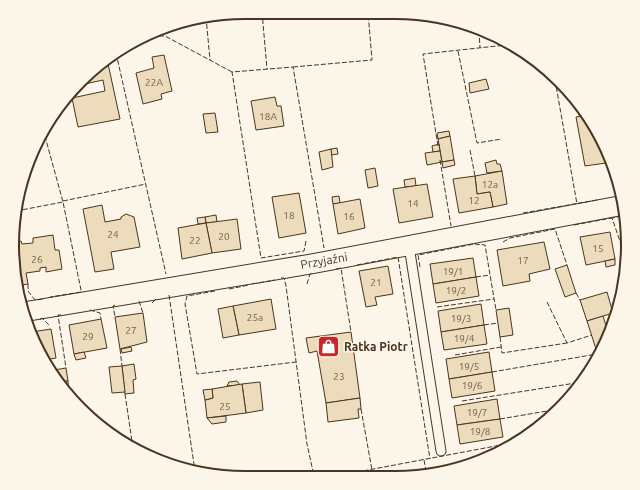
<svg xmlns="http://www.w3.org/2000/svg" width="640" height="490" font-family="Ubuntu,sans-serif">
	<rect width="100%" height="100%" fill="#fbf6e9"/>
	<g fill="#ecdcbc" stroke="#4a3520">
		<polygon points="164,55 172,91 161,94 162,99 143,104 136,73 154,68 152,57"/>
		<polygon points="107,59 120,119 78,127 72,98 105,91 103,80 85,84 83,78"/>
		<polygon points="486,79 489,89 470,93 469,83"/>
		<polygon points="275,97 277,106 281,106 284,126 256,130 251,101"/>
		<polygon points="215,113 218,132 206,133 203,114"/>
		<polygon points="588,115 605,155 606,163 585,166 576,117"/>
		<polygon points="449,131 450,136 438,139 437,133"/>
		<polygon points="450,136 454,160 442,162 438,139"/>
		<polygon points="439,144 440,151 433,152 432,146"/>
		<polygon points="337,148 338,154 331,155 331,149"/>
		<polygon points="331,149 333,167 322,170 319,152"/>
		<polygon points="440,151 442,162 427,165 425,153"/>
		<polygon points="454,160 455,165 443,168 442,162"/>
		<polygon points="496,160 497,164 500,164 502,171 487,173 485,163"/>
		<polygon points="375,168 378,186 368,188 365,170"/>
		<polygon points="502,171 507,204 493,207 490,192 477,194 475,176"/>
		<polygon points="475,176 477,194 490,192 493,207 459,213 453,179"/>
		<polygon points="415,178 416,186 405,187 404,180"/>
		<polygon points="427,184 433,217 399,223 393,189"/>
		<polygon points="299,193 306,233 279,238 272,197"/>
		<polygon points="339,196 340,203 333,204 332,197"/>
		<polygon points="360,199 365,228 338,234 333,204"/>
		<polygon points="102,205 105,222 121,219 121,217 126,214 134,217 140,247 111,252 114,269 95,272 83,209"/>
		<polygon points="216,215 217,222 206,223 205,217"/>
		<polygon points="205,217 206,223 198,224 197,218"/>
		<polygon points="237,219 241,249 212,253 206,223"/>
		<polygon points="206,223 212,253 182,259 178,228"/>
		<polygon points="610,232 615,259 586,265 580,237"/>
		<polygon points="53,235 55,250 59,250 62,269 46,272 46,267 40,268 40,271 26,273 28,284 17,286 12,242 21,241 22,244 33,243 33,238"/>
		<polygon points="544,242 550,269 529,274 530,281 503,286 497,250"/>
		<polygon points="473,258 476,277 433,284 430,264"/>
		<polygon points="615,259 615,265 606,267 605,261"/>
		<polygon points="567,265 576,293 565,297 555,269"/>
		<polygon points="388,266 393,294 375,297 377,305 366,307 359,271"/>
		<polygon points="476,277 479,296 436,303 433,284"/>
		<polygon points="607,292 613,313 587,321 580,300"/>
		<polygon points="271,299 276,329 239,335 233,306"/>
		<polygon points="481,304 484,325 441,332 438,311"/>
		<polygon points="233,306 239,335 223,338 218,309"/>
		<polygon points="509,308 513,335 500,337 496,310"/>
		<polygon points="143,313 147,342 120,349 115,317"/>
		<polygon points="603,316 607,329 600,347 596,349 587,321"/>
		<polygon points="101,319 107,348 74,354 69,325"/>
		<polygon points="484,325 487,344 444,350 441,332"/>
		<polygon points="51,329 56,358 45,360 32,332"/>
		<polygon points="351,332 360,398 326,403 317,351 309,353 306,338"/>
		<polygon points="131,347 132,351 122,353 121,349"/>
		<polygon points="84,352 86,358 76,360 74,354"/>
		<polygon points="489,352 492,372 449,379 446,359"/>
		<polygon points="134,364 136,379 133,380 134,393 125,394 122,366"/>
		<polygon points="122,366 125,392 112,393 109,367"/>
		<polygon points="66,368 68,381 59,382 55,378 54,370"/>
		<polygon points="492,372 495,391 452,398 449,379"/>
		<polygon points="68,381 69,392 59,382"/>
		<polygon points="237,381 240,385 227,386 229,382"/>
		<polygon points="260,382 263,410 246,413 242,384"/>
		<polygon points="242,384 246,413 207,418 205,400 213,398 212,389"/>
		<polygon points="212,389 213,398 205,400 203,390"/>
		<polygon points="360,398 361,409 358,409 359,418 328,422 326,403"/>
		<polygon points="497,399 500,419 457,425 454,406"/>
		<polygon points="226,416 226,422 212,424 207,418"/>
		<polygon points="500,419 503,437 460,444 457,425"/>
	</g>
	<g fill="none" stroke-linecap="round" stroke-linejoin="round">
		<defs>
			<polyline id="lane" points="409,246 441,451"/>
			<polyline id="street" points="23,312 311,264 624,205"/>
		</defs>
		<use href="#lane" stroke="#4a3520" stroke-width="11"/>
		<use href="#street" stroke="#4a3520" stroke-width="21"/>
		<use href="#lane" stroke="#fbf6e9" stroke-width="9"/>
		<use href="#street" stroke="#fbf6e9" stroke-width="19"/>
		<g stroke="#4a3520" stroke-width="1" stroke-dasharray="5 2" stroke-linecap="butt">
			<polyline points="262,12 267,69"/>
			<polyline points="206,17 210,60"/>
			<polyline points="479,31 480,48"/>
			<polyline points="145,36 165,36 232,72"/>
			<polyline points="458,51 477,143 502,139"/>
			<polyline points="116,53 166,274"/>
			<polyline points="293,67 372,60 368,12"/>
			<polyline points="555,80 577,204"/>
			<polyline points="43,129 63,202"/>
			<polyline points="438,146 423,54 506,45"/>
			<polyline points="470,150 475,176"/>
			<polyline points="440,160 451,226"/>
			<polyline points="63,201 146,184"/>
			<polyline points="16,211 63,202 81,290 81,292 50,297"/>
			<polyline points="523,213 597,200"/>
			<polyline points="574,225 612,218"/>
			<polyline points="306,241 304,251 261,258 232,72 293,67 324,248"/>
			<polyline points="503,242 510,238 555,229 567,265"/>
			<polyline points="624,253 612,218 624,216"/>
			<polyline points="357,265 398,257 430,459"/>
			<polyline points="420,267 418,255 474,244 485,245 496,310"/>
			<polyline points="336,269 341,268 351,332"/>
			<polyline points="476,277 490,275"/>
			<polyline points="281,278 284,278 286,286 307,444 314,476"/>
			<polyline points="28,284 28,291 35,300 44,299"/>
			<polyline points="252,284 275,280"/>
			<polyline points="307,284 310,274 312,273"/>
			<polyline points="229,289 249,285"/>
			<polyline points="215,291 187,296 185,304 197,374 296,362"/>
			<polyline points="576,293 580,300"/>
			<polyline points="169,295 195,471"/>
			<polyline points="139,301 143,313"/>
			<polyline points="547,302 567,343 592,335"/>
			<polyline points="152,303 157,298"/>
			<polyline points="115,305 113,306 115,317"/>
			<polyline points="437,307 494,299"/>
			<polyline points="90,310 100,313 101,319"/>
			<polyline points="61,315 58,315 66,368"/>
			<polyline points="40,319 42,318 50,326"/>
			<polyline points="484,325 498,323"/>
			<polyline points="500,337 502,353 567,343"/>
			<polyline points="120,349 122,366"/>
			<polyline points="455,355 501,347"/>
			<polyline points="492,372 597,354"/>
			<polyline points="125,394 133,448"/>
			<polyline points="462,401 582,382"/>
			<polyline points="361,409 372,470"/>
			<polyline points="500,419 553,410"/>
			<polyline points="424,460 427,476"/>
			<polyline points="336,476 517,442"/>
		</g>
	</g>
	<defs>
		<symbol id="shop-square" viewBox="-11 -11 22 22"><rect x="-9" y="-9" width="18" height="18" rx="4" fill="#c62828" stroke="#fbf6e9"/><path d="M-5-2.5h2.3a2.7 3.5 0 0 1 5.4 0H5L5.5 6h-11ZM-1.5-2.5h3a1.5 2.3 0 0 0-3 0Z" fill="#fff"/></symbol>
	</defs>
	<g fill-rule="evenodd">
		<use href="#shop-square" x="316" y="334" width="25" height="25"/>
	</g>
	<g text-anchor="middle" stroke-width="3" stroke-linejoin="round" paint-order="stroke">
		<g font-size="10" fill="#725f47">
			<text x="154" y="86">22A</text>
			<text x="268" y="120">18A</text>
			<text x="490" y="188">12a</text>
			<text x="474" y="204">12</text>
			<text x="413" y="207">14</text>
			<text x="289" y="219">18</text>
			<text x="349" y="220">16</text>
			<text x="113" y="238">24</text>
			<text x="224" y="240">20</text>
			<text x="195" y="244">22</text>
			<text x="598" y="252">15</text>
			<text x="37" y="263">26</text>
			<text x="523" y="264">17</text>
			<text x="453" y="275">19/1</text>
			<text x="376" y="286">21</text>
			<text x="456" y="294">19/2</text>
			<text x="255" y="321">25a</text>
			<text x="461" y="322">19/3</text>
			<text x="131" y="334">27</text>
			<text x="88" y="340">29</text>
			<text x="464" y="342">19/4</text>
			<text x="469" y="370">19/5</text>
			<text x="339" y="380">23</text>
			<text x="472" y="389">19/6</text>
			<text x="225" y="410">25</text>
			<text x="477" y="416">19/7</text>
			<text x="480" y="435">19/8</text>
		</g>
		<g font-size="12" fill="#4a3520" stroke="#fbf6e9">
			<text transform="translate(324 261) rotate(-10)" y="4">Przyjaźni</text>
		</g>
		<g font-size="12" font-weight="bold" fill="#4a3520" stroke="#fbf6e9" text-anchor="start">
			<text x="344" y="351">Ratka Piotr</text>
		</g>
	</g>
	<path d="M0 0H640V490H0ZM245 19H395A226 226 0 0 1 621 245V245A226 226 0 0 1 395 471H245A226 226 0 0 1 19 245V245A226 226 0 0 1 245 19Z" fill="#fbf6e9" fill-rule="evenodd"/>
	<path fill="none" stroke="#4a3520" stroke-width="2" d="M245 19H395A226 226 0 0 1 621 245V245A226 226 0 0 1 395 471H245A226 226 0 0 1 19 245V245A226 226 0 0 1 245 19Z"/>
</svg>
